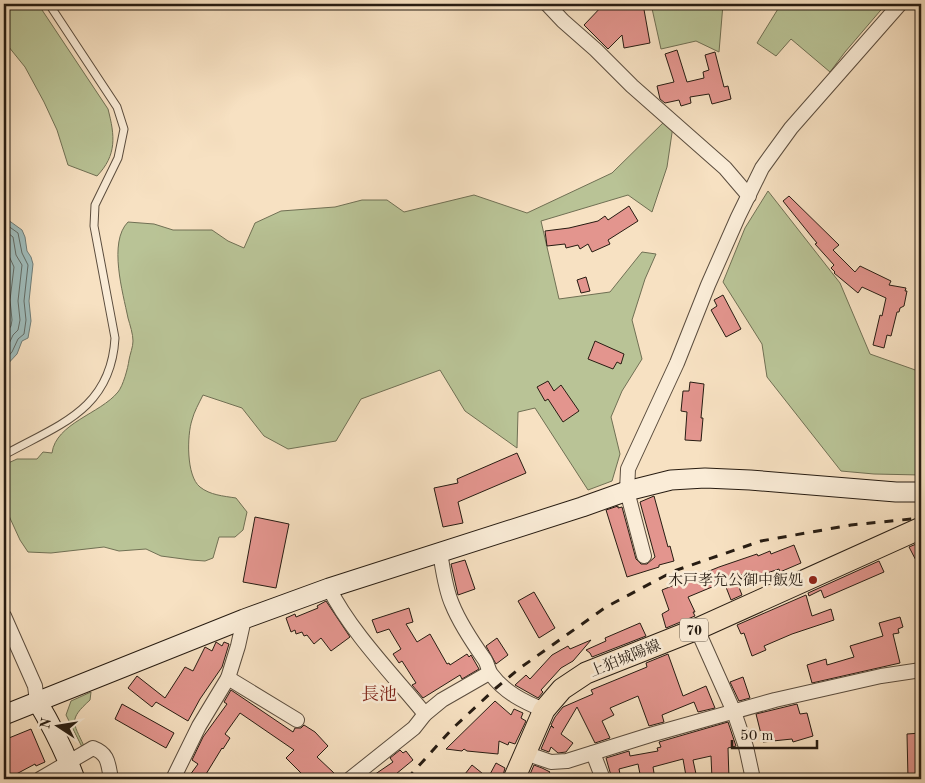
<svg xmlns="http://www.w3.org/2000/svg" width="925" height="783" font-family="'Old Standard TT','Noto Serif JP',serif">
	<rect width="100%" height="100%" fill="#f7e1c2"/>
	<filter id="stains"><feTurbulence type="fractalNoise" baseFrequency=".004" numOctaves="4"/><feColorMatrix values="0 0 0 0 .2 0 0 0 0 .09 0 0 0 0 .02 0 0 0 .5 -.17"/></filter>
	<radialGradient id="worn" r=".72"><stop offset=".6" stop-color="#630" stop-opacity="0"/><stop offset="1" stop-color="#630" stop-opacity=".3"/></radialGradient>
	<g fill="#b9c396" stroke="#707054">
		<path d="M4 4H38L108 109C115 136 117 155 97 176L68 165 57 130 44 102 25 67 4 41Z"/>
		<polygon points="651,4 723,4 719,52 696,41 661,49"/>
		<polygon points="781,4 886,4 845,52 830,72 791,39 776,56 757,43"/>
		<path d="M667 119 673 126 667 167 652 212 628 195 541 221 559 299 610 292 642 252 656 254 645 279 632 320 642 359 622 391 611 417 620 454 612 481 588 490 535 408 518 412 517 448 465 411 440 370 361 399 336 441 288 449 264 436 242 408 203 395C199 403 194 412 192 420 187 435 186 476 200 487 210 495 223 496 236 498L247 512 243 530 235 537H219L213 558 205 561 191 560 161 556 146 549 119 551 104 547 51 553 28 552 20 540 4 505V465L17 459H37L43 452 52 453C56 423 100 414 118 392 123 386 128 368 129 360 130 354 133 347 133 341 133 334 130 325 128 318 123 293 108 242 128 222L154 224 173 230H212L228 241 244 248 255 223 281 211 335 207 362 200H387L404 212 474 195 527 213 612 173Z"/>
		<polygon points="768,191 840,283 870,354 921,372 921,475 874,474 841,471 767,377 762,344 723,282 745,228"/>
		<path d="M91 692 90 700C68 720 73 722 84 746L82 747 66 715 71 701Z"/>
	</g>
	<polygon fill="#9fbcbb" stroke="#6f7c77" points="4,217 22,230 25,237 27,251 31,257 33,264 29,301 31,321 28,338 22,341 17,354 4,368"/>
	<g fill="none" stroke-linecap="round" stroke-linejoin="round">
		<g stroke="#636c66" stroke-width="1">
			<polyline points="4,223 18,233 22,253 28,265 24,301 26,320 24,334 18,339 12,352 4,361"/>
			<polyline points="4,230 13,237 16,255 22,265 18,301 20,320 18,330 13,335 7,348 4,352"/>
			<polyline points="4,239 7,242 9,256 14,267 10,300 12,320 11,326 4,336"/>
		</g>
	</g>
	<g fill="#e3958e" stroke="#271c12">
		<polygon points="604,4 643,4 650,43 624,48 622,35 608,49 584,25"/>
		<polygon points="677,50 687,82 704,78 703,72 709,70 705,55 715,52 724,87 728,86 731,99 712,104 709,94 690,97 691,103 681,106 679,100 665,103 660,99 657,86 674,82 665,54"/>
		<polygon points="789,196 839,245 833,250 855,272 860,266 891,281 889,285 906,288 905,291 907,291 904,306 900,308 899,312 897,312 891,336 887,335 884,348 873,345 880,315 882,316 886,298 862,287 858,293 834,273 835,272 831,268 834,265 815,244 817,243 812,237 783,201"/>
		<polygon points="629,206 638,221 608,240 610,244 592,252 588,244 580,249 578,245 566,248 565,244 547,246 545,231 569,228 598,221 605,216 608,220"/>
		<polygon points="586,277 590,291 581,293 577,280"/>
		<polygon points="723,295 741,329 726,337 711,310 717,306 714,300"/>
		<polygon points="595,341 624,354 621,364 617,362 613,369 588,359"/>
		<polygon points="548,381 554,391 561,385 579,411 563,422 548,399 545,401 537,387"/>
		<polygon points="690,382 704,384 701,418 703,418 701,441 685,440 687,412 681,411 683,391 689,391"/>
		<polygon points="517,453 526,473 458,502 463,523 443,527 434,488 458,483 457,479"/>
		<polygon points="654,496 668,547 670,546 674,561 659,565 659,567 627,577 606,510 618,506 618,508 622,507 636,559 641,564 647,564 655,557 640,502"/>
		<polygon points="255,517 289,524 276,588 243,582"/>
		<polygon points="921,542 921,570 909,547"/>
		<polygon points="794,545 801,563 780,572 779,569 755,577 753,571 735,577 742,595 731,600 724,582 688,597 695,612 693,612 695,616 666,628 662,614 669,610 662,590 719,567 757,554 758,556 770,551 771,554"/>
		<polygon points="465,560 475,589 458,595 451,564"/>
		<polygon points="879,561 884,572 824,598 821,590 809,596 808,593"/>
		<polygon points="534,592 555,628 539,638 518,601"/>
		<polygon points="806,595 812,616 831,609 834,620 792,634 764,646 766,650 752,656 744,633 741,634 737,625"/>
		<polygon points="326,601 350,637 331,651 321,638 314,644 307,635 304,636 302,632 296,634 295,630 291,632 286,618 295,614 296,617 318,608 317,606"/>
		<polygon points="409,608 413,622 406,624 417,642 430,634 447,664 449,663 450,665 467,654 469,657 471,655 479,669 462,679 460,675 423,698 412,685 416,683 402,661 399,663 393,654 401,649 389,629 377,633 372,620"/>
		<polygon points="900,617 903,627 898,629 899,633 893,634 900,663 812,683 807,665 826,659 827,665 854,657 850,646 883,636 879,623"/>
		<polygon points="640,623 646,636 592,657 590,653 586,650 606,641 605,638"/>
		<polygon points="497,638 508,655 496,664 486,646"/>
		<polygon points="591,640 573,661 561,668 541,690 543,692 538,698 515,685 526,675 530,679 552,655 568,646 570,649"/>
		<polygon points="216,642 222,646 224,642 229,644 222,667 200,699 188,721 156,702 152,707 128,688 137,676 165,698 185,667 193,671 205,647 212,651"/>
		<polygon points="668,654 683,696 706,686 715,708 698,712 694,702 662,715 664,722 649,726 638,696 610,708 614,715 602,721 610,738 595,743 577,707 561,734 573,743 566,752 558,753 551,747 549,752 541,749 551,726 554,728 551,725 555,717 563,707 593,694 591,690 647,667 646,663"/>
		<polygon points="743,677 750,698 739,701 730,682"/>
		<polygon points="231,690 293,732 295,728 301,728 304,725 315,732 328,746 317,757 334,773 328,779 307,779 286,758 294,750 240,713 225,734 230,738 223,749 222,748 203,779 187,779 198,764 192,760 203,737 227,704 224,702"/>
		<polygon points="495,701 511,715 514,709 523,713 521,718 526,721 515,744 509,742 508,745 499,741 498,754 467,751 464,749 462,751 446,749"/>
		<polygon points="122,704 174,733 166,748 115,719"/>
		<polygon points="797,704 800,714 807,713 813,736 793,742 792,739 763,742 756,714"/>
		<polygon points="728,722 736,746 728,748 729,779 712,779 711,756 693,760 696,774 686,776 683,759 653,767 655,779 641,779 638,764 619,769 621,779 612,779 606,758 629,751 630,756 658,751 657,748 661,747 659,742"/>
		<polygon points="31,729 45,762 36,766 35,764 7,779 4,779 4,762 8,759 4,750 4,740"/>
		<polygon points="921,733 921,779 908,779 907,734"/>
		<polygon points="400,750 403,753 406,751 413,760 396,774 397,776 393,779 368,779 393,762 390,758"/>
		<polygon points="496,763 505,768 502,779 470,779 465,774 472,765 488,778"/>
		<polygon points="534,765 542,768 550,772 545,779 528,779"/>
	</g>
	<g fill="none" stroke-linecap="round" stroke-linejoin="round">
		<defs>
			<path id="lane" d="M4 455C58 425 111 410 115 338L94 226 95 205 118 158 124 129 117 107 49 4"/>
			<g id="street">
				<polyline points="547,4 563,21 596,50 632,86 725,168 749,196"/>
				<path d="M440 552C443 570 445 588 452 604 460 624 473 643 485 660 488 665 488 670 491 674 504 692 524 702 544 710"/>
				<polyline points="644,556 627,491 628,469 677,363 708,285 738,217 762,168 791,128 900,4"/>
				<path d="M329 588C350 631 394 676 425 714"/>
				<polyline points="4,616 35,686 37,701"/>
				<polyline points="697,629 734,712 746,747 753,779"/>
				<polyline points="228,678 297,720"/>
				<polyline points="525,753 551,762 567,761 650,735 775,700 881,676 921,670"/>
				<polyline points="593,753 603,779"/>
				<path d="M40 779 93 748C109 754 108 764 111 779"/>
				<polyline points="173,779 199,726 228,678 238,646 244,619"/>
				<polyline points="350,779 414,728 425,714 442,700 489,673"/>
			</g>
			<g id="secondary">
				<path d="M37 701C52 726 65 752 75 779"/>
				<polyline points="4,715 244,619 329,588 582,507 627,491 671,480 705,478 750,480 896,492 921,492"/>
			</g>
			<polyline id="primary" points="514,779 544,710 562,689 586,673 697,629 921,528"/>
		</defs>
		<use href="#lane" stroke="#5b4d3e" stroke-width="9"/>
		<use href="#street" stroke="#5b4d3e" stroke-width="16"/>
		<use href="#secondary" stroke="#271c12" stroke-width="21"/>
		<use href="#primary" stroke="#271c12" stroke-width="23"/>
		<use href="#lane" stroke="#faecd7" stroke-width="7"/>
		<use href="#street" stroke="#faecd7" stroke-width="14"/>
		<use href="#secondary" stroke="#faecd7" stroke-width="19"/>
		<use href="#primary" stroke="#f7e1c2" stroke-width="21"/>
		<polyline stroke="#271c12" stroke-width="3" stroke-dasharray="9 9" stroke-linecap="butt" points="407,779 452,729 496,688 520,668 606,607 674,571 761,541 851,525 921,518"/>
	</g>
	<circle fill="#8f2418" stroke="#faecd7" stroke-width="2" cx="813" cy="580" r="5"/>
	<g text-anchor="middle" stroke-width="5" stroke-linejoin="round" paint-order="stroke">
		<rect fill="#faecd7" stroke="#665a4d" stroke-width="1" x="680" y="618.5" width="28" height="23" rx="4"/>
		<g font-size="14" font-weight="bold" fill="#271c12">
			<text x="694" y="635">70</text>
		</g>
		<g font-size="15" fill="#271c12" stroke="#faecd7" text-anchor="end">
			<text x="803" y="585">木戸孝允公御中飯処</text>
		</g>
		<g font-size="15" fill="#271c12" stroke="#faecd7">
			<text transform="translate(625 658) rotate(-22)" y="5">上狛城陽線</text>
		</g>
		<g font-size="18" fill="#7a1f14" stroke="#faecd7">
			<text x="379" y="700">長池</text>
		</g>
	</g>
	<rect width="925" height="783" fill="none" stroke="#f7e1c2" stroke-width="20"/>
	<rect x="5" y="5" width="915" height="773" fill="none" stroke="#271c12" stroke-width="2.5"/>
	<rect x="10" y="10" width="905" height="763" fill="none" stroke="#271c12"/>
	<g transform="translate(58 726) rotate(282)" stroke="#faecd7" stroke-width="4" paint-order="stroke">
	<path d="M0-4L9 19L0 12L-9 19Z" fill="#271c12"/>
	<text y="-8" font-size="14" font-weight="bold" text-anchor="middle" fill="#271c12">N</text>
	</g>
	<path d="M732 740v8h85v-8" fill="none" stroke="#271c12" stroke-width="2.5"/>
	<text x="740" y="740" font-size="15" fill="#271c12" stroke="#faecd7" stroke-width="4" paint-order="stroke">50 m</text>
	<rect width="100%" height="100%" filter="url(#stains)"/>
	<rect width="100%" height="100%" fill="url(#worn)"/>
</svg>
